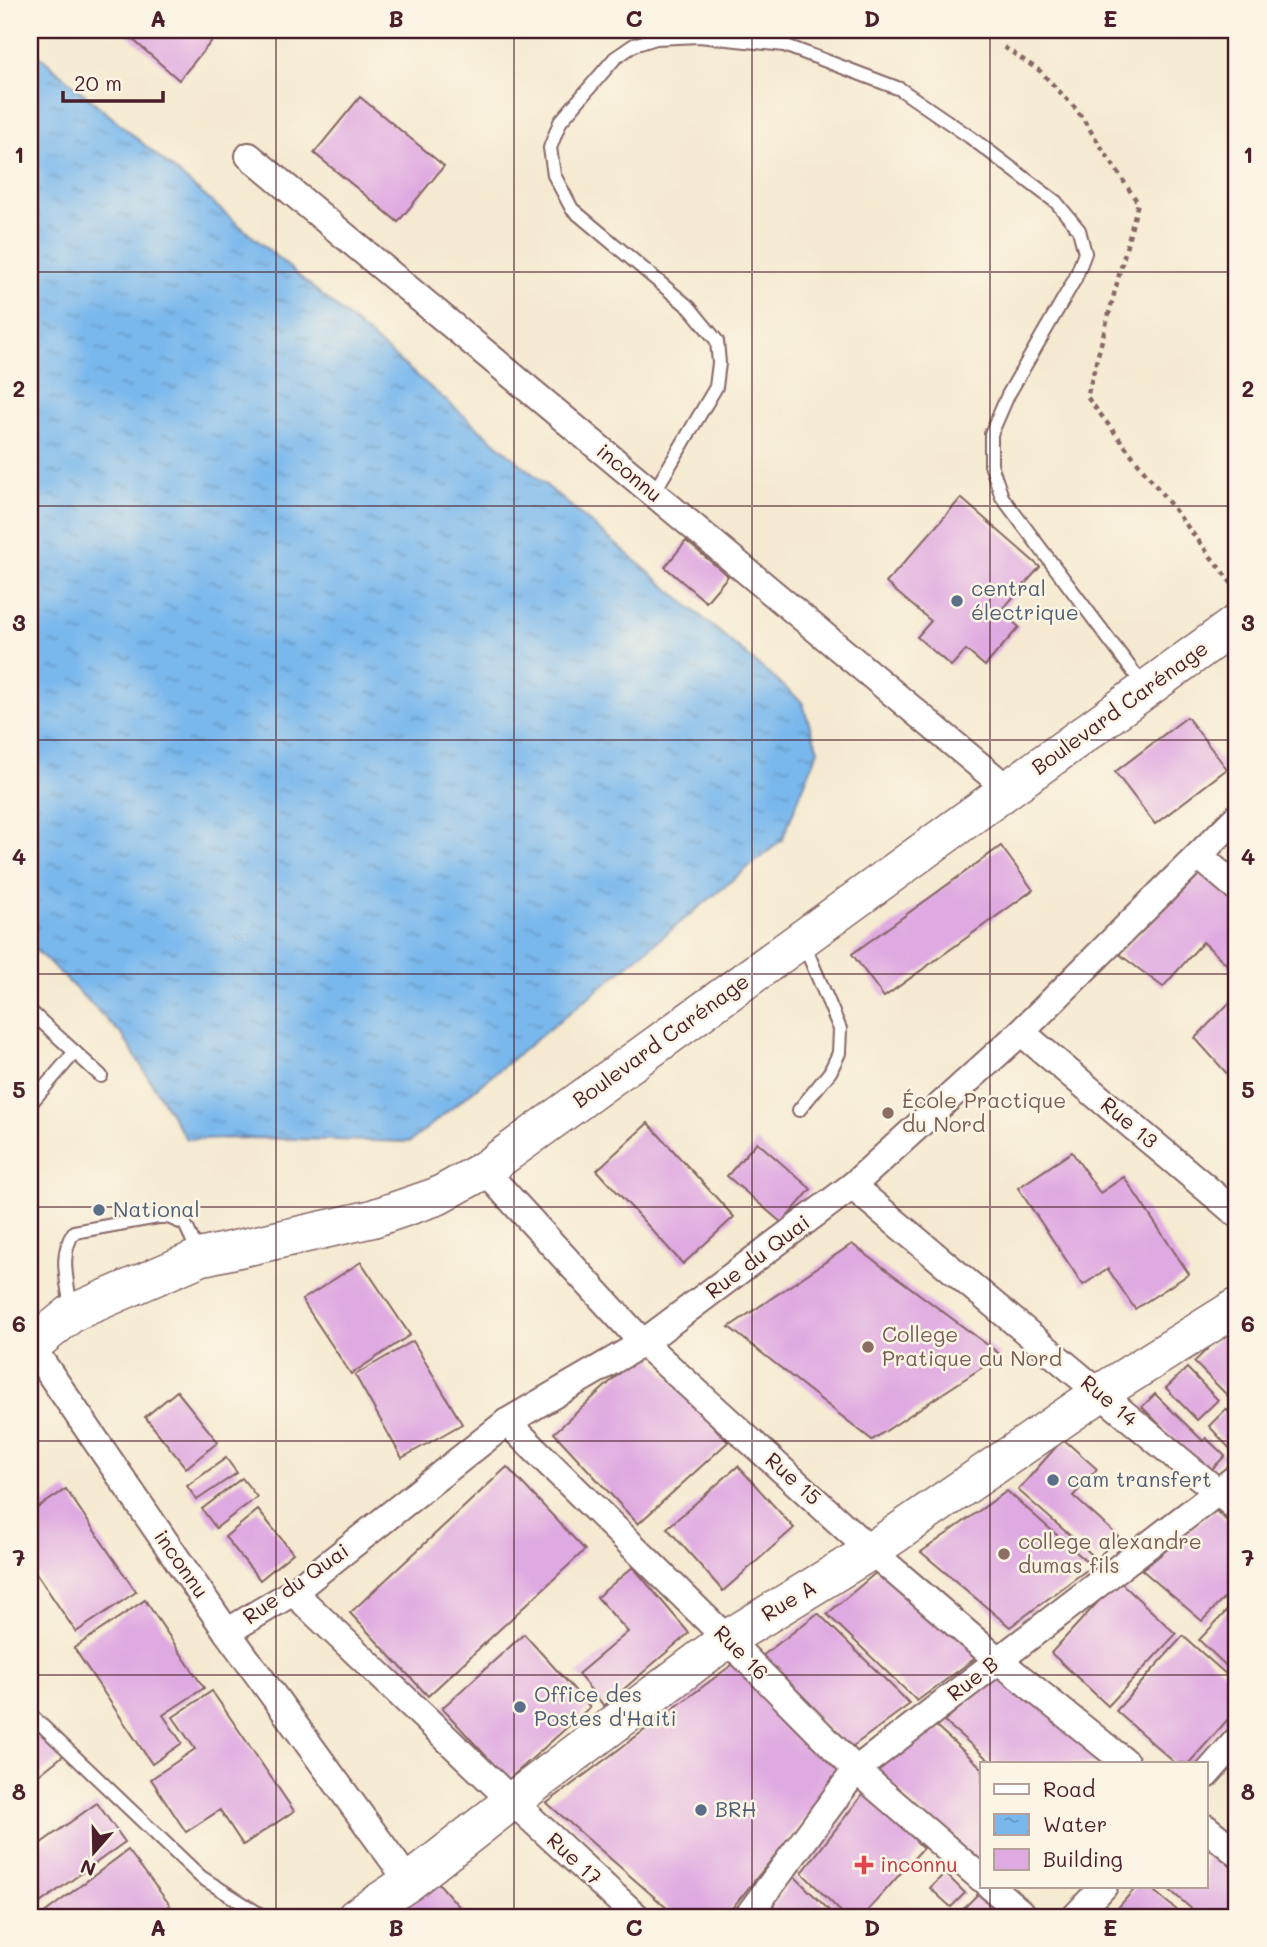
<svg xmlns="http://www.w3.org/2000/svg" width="1267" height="1947" font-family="Mali,sans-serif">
	<defs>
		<pattern id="water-ripples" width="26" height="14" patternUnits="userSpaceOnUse" patternTransform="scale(1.75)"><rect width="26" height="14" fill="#79b8ed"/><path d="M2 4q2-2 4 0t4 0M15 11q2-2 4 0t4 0" fill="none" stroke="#6595c0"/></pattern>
	</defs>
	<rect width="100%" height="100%" fill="#fcf5e5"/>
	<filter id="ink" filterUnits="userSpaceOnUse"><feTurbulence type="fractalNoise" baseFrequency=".0143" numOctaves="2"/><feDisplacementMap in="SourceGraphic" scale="14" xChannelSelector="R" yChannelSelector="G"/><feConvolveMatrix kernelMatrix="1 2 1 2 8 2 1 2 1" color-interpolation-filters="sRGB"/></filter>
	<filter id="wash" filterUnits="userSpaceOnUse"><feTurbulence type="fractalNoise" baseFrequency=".00686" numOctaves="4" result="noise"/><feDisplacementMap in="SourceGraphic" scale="28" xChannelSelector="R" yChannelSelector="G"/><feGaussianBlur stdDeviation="1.57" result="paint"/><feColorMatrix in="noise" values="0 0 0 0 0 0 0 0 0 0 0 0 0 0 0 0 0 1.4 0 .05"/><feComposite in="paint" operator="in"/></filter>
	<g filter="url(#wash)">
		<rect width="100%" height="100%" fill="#f5ead1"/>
		<polygon fill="url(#water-ripples)" stroke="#626c8c" stroke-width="2" points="30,48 802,702 818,750 782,840 410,1142 257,1138 186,1139 123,1036 52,965 30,945"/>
		<g id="blocks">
			<g fill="#dfa9e1">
				<polygon points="122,30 221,30 179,80"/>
				<polygon points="360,97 444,166 398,222 314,153"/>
				<polygon points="961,498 1040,567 1001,611 1019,627 985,666 966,650 951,666 917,637 931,621 886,583"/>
				<polygon points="686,541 728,576 706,602 665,567"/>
				<polygon points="1187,717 1227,769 1155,824 1115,772"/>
				<polygon points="1001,846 1033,890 884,997 852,954"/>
				<polygon points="1201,873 1237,904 1237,974 1203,942 1163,987 1119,954"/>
				<polygon points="1237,995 1237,1085 1195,1038"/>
				<polygon points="648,1123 734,1217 683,1264 597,1170"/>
				<polygon points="757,1142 811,1189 782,1223 727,1176"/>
				<polygon points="1072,1152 1100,1193 1124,1177 1189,1274 1135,1309 1108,1269 1083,1285 1018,1188"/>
				<polygon points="852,1244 1001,1355 872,1440 729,1327"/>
				<polygon points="361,1262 410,1335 351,1374 302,1300"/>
				<polygon points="1236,1321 1237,1322 1237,1405 1194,1362"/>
				<polygon points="413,1341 462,1424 402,1458 355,1375"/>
				<polygon points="644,1351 728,1442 638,1524 554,1433"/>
				<polygon points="1187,1368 1218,1400 1197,1420 1166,1388"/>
				<polygon points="177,1391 218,1442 186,1468 145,1417"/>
				<polygon points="1155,1394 1203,1441 1206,1438 1225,1456 1208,1473 1142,1407"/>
				<polygon points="1226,1409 1237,1421 1237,1445 1232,1451 1209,1426"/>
				<polygon points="1063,1439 1097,1469 1073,1496 1118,1536 1097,1559 1018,1490"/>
				<polygon points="226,1458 237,1473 197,1500 187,1486"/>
				<polygon points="738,1466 794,1528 723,1591 667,1528"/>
				<polygon points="507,1467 585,1550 428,1696 350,1613"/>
				<polygon points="242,1478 257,1497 216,1528 202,1509"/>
				<polygon points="66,1489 136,1592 76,1632 30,1564 30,1513"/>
				<polygon points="1007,1491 1092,1566 1010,1627 921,1552"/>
				<polygon points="258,1510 293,1553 260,1580 225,1537"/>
				<polygon points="1215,1510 1237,1530 1237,1585 1202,1621 1142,1570"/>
				<polygon points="885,1565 981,1654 917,1701 827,1614"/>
				<polygon points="633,1567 689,1633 604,1706 578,1674 628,1632 597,1597"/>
				<polygon points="1118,1580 1176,1634 1108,1706 1051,1653"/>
				<polygon points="145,1600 204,1688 163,1715 182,1743 152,1764 74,1648"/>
				<polygon points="1237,1600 1237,1676 1199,1640"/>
				<polygon points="818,1613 910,1704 849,1749 757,1660"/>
				<polygon points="524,1634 590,1707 508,1780 442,1708"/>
				<polygon points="1183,1636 1237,1684 1237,1709 1189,1763 1175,1763 1116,1711"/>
				<polygon points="737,1661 845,1769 725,1917 677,1917 547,1803"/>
				<polygon points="1004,1671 1118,1763 992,1763 944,1721"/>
				<polygon points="212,1691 294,1811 243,1845 220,1810 186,1832 151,1779 195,1749 173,1717"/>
				<polygon points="30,1718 65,1754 30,1782"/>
				<polygon points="934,1724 982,1768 982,1868 875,1768"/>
				<polygon points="866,1790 923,1848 862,1917 846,1917 802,1873"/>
				<polygon points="97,1803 125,1842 30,1910 30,1851"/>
				<polygon points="1206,1844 1237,1872 1237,1902 1224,1917 1201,1917 1165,1886 1206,1886"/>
				<polygon points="128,1850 170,1905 154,1917 39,1917"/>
				<polygon points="945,1873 965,1893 951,1907 930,1888"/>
				<polygon points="794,1876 836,1917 765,1917"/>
				<polygon points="436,1880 468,1917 392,1917"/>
				<polygon points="1137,1886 1148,1886 1185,1917 1110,1917"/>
				<polygon points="978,1894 1003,1917 955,1917"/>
			</g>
		</g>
	</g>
	<g filter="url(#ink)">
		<use href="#blocks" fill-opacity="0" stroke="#866665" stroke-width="2"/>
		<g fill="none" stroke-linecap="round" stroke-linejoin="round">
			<defs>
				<g id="lane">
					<polyline points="653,494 716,387 719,363 717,341 690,308 572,209 554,175 550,148 560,122 615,58 634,45 656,38 699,36 784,45 900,89 970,137 1056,202 1079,230 1085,253 1075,279 1008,395 991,434 991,465 1002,497 1144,686"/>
					<polyline points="30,1011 101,1076"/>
					<polyline points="30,1104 75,1052"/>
					<polyline points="799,1110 830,1072 839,1053 840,1029 803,942"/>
					<path d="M71 1309C68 1283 58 1255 74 1232L158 1217H168L185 1224 199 1254"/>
					<polyline points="30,1714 201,1877 264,1917"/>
				</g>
				<g id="street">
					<polyline points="249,156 1009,790"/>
					<polyline points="1199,856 1237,888"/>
					<polyline points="1021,1032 1237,1214"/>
					<polyline points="484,1170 643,1343 871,1551 998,1660 1126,1763"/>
					<polyline points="852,1186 1237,1508"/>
					<polyline points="31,1346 227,1632 409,1882"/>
					<polyline points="507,1422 727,1639 856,1770 982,1879"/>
					<polyline points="293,1592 512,1801 637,1917"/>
					<polyline points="227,1632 293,1592 507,1422 643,1343 852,1186 1021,1032 1237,817"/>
					<polyline points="1206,1775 1237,1740"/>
					<polyline points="1206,1828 1237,1853"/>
					<polyline points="990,1886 1026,1917"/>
					<polyline points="747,1917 856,1770 1237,1477"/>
					<polyline points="1075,1917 1104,1886"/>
				</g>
				<g id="secondary">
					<polyline points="30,1347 72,1313 201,1257 371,1219 438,1196 484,1170 1237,623"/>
					<polyline points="356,1917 409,1882 512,1801 727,1639 871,1551 1100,1393 1237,1307"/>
				</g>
			</defs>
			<use href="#lane" stroke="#866665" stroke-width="16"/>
			<use href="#street" stroke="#866665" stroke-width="30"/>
			<use href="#secondary" stroke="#866665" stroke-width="40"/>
			<polyline stroke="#866665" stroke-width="4.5" stroke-dasharray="5 5" stroke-linecap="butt" points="1004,47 1040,71 1077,110 1138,203 1087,397 1235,588"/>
			<use href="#lane" stroke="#fff" stroke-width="12"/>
			<use href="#street" stroke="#fff" stroke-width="26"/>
			<use href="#secondary" stroke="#fff" stroke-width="37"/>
		</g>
	</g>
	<path fill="none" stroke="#4a1f2b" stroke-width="2" stroke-opacity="0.55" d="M276 30V1917M514 30V1917M752 30V1917M990 30V1763M30 272H1237M30 506H1237M30 740H1237M30 974H1237M30 1207H1237M30 1441H1237M30 1675H1237M990 1886V1917"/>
	<g fill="#5c6f8a" stroke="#fcf5e5" stroke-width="2.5">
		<circle cx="957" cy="601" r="7"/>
		<circle cx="99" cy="1210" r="7"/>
		<circle cx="1053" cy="1480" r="7"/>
		<circle cx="520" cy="1707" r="7"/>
		<circle cx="701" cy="1810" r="7"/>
	</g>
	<g fill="#8d6e63" stroke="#fcf5e5" stroke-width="2.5">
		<circle cx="888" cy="1113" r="7"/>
		<circle cx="868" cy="1347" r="7"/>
		<circle cx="1004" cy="1554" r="7"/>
	</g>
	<path fill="#e0444e" stroke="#fcf5e5" stroke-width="2.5" d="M860.5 1854.5h7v7h7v7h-7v7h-7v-7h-7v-7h7z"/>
	<g text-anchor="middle" stroke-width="5" stroke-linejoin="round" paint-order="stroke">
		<g font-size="21" fill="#4a1f2b" stroke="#fcf5e5">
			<text transform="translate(629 473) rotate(40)" y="7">inconnu</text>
			<text transform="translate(1120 708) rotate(-36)" y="7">Boulevard Carénage</text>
			<text transform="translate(661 1041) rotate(-36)" y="7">Boulevard Carénage</text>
			<text transform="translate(1129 1123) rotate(40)" y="7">Rue 13</text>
			<text transform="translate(758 1257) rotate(-37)" y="7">Rue du Quai</text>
			<text transform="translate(1109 1401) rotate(40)" y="7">Rue 14</text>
			<text transform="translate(793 1479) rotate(42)" y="7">Rue 15</text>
			<text transform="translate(181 1564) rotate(55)" y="7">inconnu</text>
			<text transform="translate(296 1584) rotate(-35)" y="7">Rue du Quai</text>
			<text transform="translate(789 1601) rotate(-31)" y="7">Rue A</text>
			<text transform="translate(741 1653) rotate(45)" y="7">Rue 16</text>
			<text transform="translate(973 1679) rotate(-38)" y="7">Rue B</text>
			<text transform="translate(574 1859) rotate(43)" y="7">Rue 17</text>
		</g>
		<g font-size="21" fill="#4e5e75" stroke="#fcf5e5" text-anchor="start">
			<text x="971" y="596">central<tspan x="971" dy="24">électrique</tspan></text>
			<text x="113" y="1217">National</text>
			<text x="1067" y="1487">cam transfert</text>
			<text x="534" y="1702">Office des<tspan x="534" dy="24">Postes d'Haiti</tspan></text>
			<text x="715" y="1817">BRH</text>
		</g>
		<g font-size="21" fill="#785e54" stroke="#fcf5e5" text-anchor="start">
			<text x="902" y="1108">École Practique<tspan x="902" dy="24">du Nord</tspan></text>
			<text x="882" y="1342">College<tspan x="882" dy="24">Pratique du Nord</tspan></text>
			<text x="1018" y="1549">college alexandre<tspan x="1018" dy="24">dumas fils</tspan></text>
		</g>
		<g font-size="21" fill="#be3a42" stroke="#fcf5e5" text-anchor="start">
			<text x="880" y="1872">inconnu</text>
		</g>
	</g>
	<rect width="1267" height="1947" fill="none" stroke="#fcf5e5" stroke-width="77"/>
	<rect x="980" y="1762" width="228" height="126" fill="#fcf5e5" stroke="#b59f9b" stroke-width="2"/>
	<rect x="994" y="1784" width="35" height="10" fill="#ffffff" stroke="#b59f9b" stroke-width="2"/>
	<text x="1043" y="1797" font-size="21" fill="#4a1f2b">Road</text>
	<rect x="994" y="1814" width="35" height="21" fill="url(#water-ripples)" stroke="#b59f9b" stroke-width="2"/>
	<text x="1043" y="1832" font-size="21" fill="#4a1f2b">Water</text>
	<rect x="994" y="1849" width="35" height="21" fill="#dfa9e1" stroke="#b59f9b" stroke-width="2"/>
	<text x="1043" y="1867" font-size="21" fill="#4a1f2b">Building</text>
	<g transform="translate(94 1852) rotate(200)" stroke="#fcf5e5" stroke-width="5" paint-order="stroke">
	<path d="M0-5L12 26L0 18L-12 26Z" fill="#4a1f2b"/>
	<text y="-10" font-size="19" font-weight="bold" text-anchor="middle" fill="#4a1f2b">N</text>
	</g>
	<path d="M63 91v10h100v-10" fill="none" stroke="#4a1f2b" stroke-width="3.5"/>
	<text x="74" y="91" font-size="21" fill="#4a1f2b" stroke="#fcf5e5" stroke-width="5" paint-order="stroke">20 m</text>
	<rect x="38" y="38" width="1190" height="1871" fill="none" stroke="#4a1f2b" stroke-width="2.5"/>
	<g font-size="23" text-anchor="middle" font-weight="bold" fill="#4a1f2b">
		<text x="158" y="27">A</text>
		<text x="396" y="27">B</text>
		<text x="634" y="27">C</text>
		<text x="872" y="27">D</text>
		<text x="1110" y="27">E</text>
		<text x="19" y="163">1</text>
		<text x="1248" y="163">1</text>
		<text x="19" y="397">2</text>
		<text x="1248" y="397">2</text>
		<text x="19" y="631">3</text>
		<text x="1248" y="631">3</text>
		<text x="19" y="865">4</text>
		<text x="1248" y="865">4</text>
		<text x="19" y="1098">5</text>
		<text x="1248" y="1098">5</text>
		<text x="19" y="1332">6</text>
		<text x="1248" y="1332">6</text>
		<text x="19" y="1566">7</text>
		<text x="1248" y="1566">7</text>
		<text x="19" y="1800">8</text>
		<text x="1248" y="1800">8</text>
		<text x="158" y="1936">A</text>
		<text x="396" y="1936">B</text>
		<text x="634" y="1936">C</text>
		<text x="872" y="1936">D</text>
		<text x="1110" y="1936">E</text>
	</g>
</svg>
